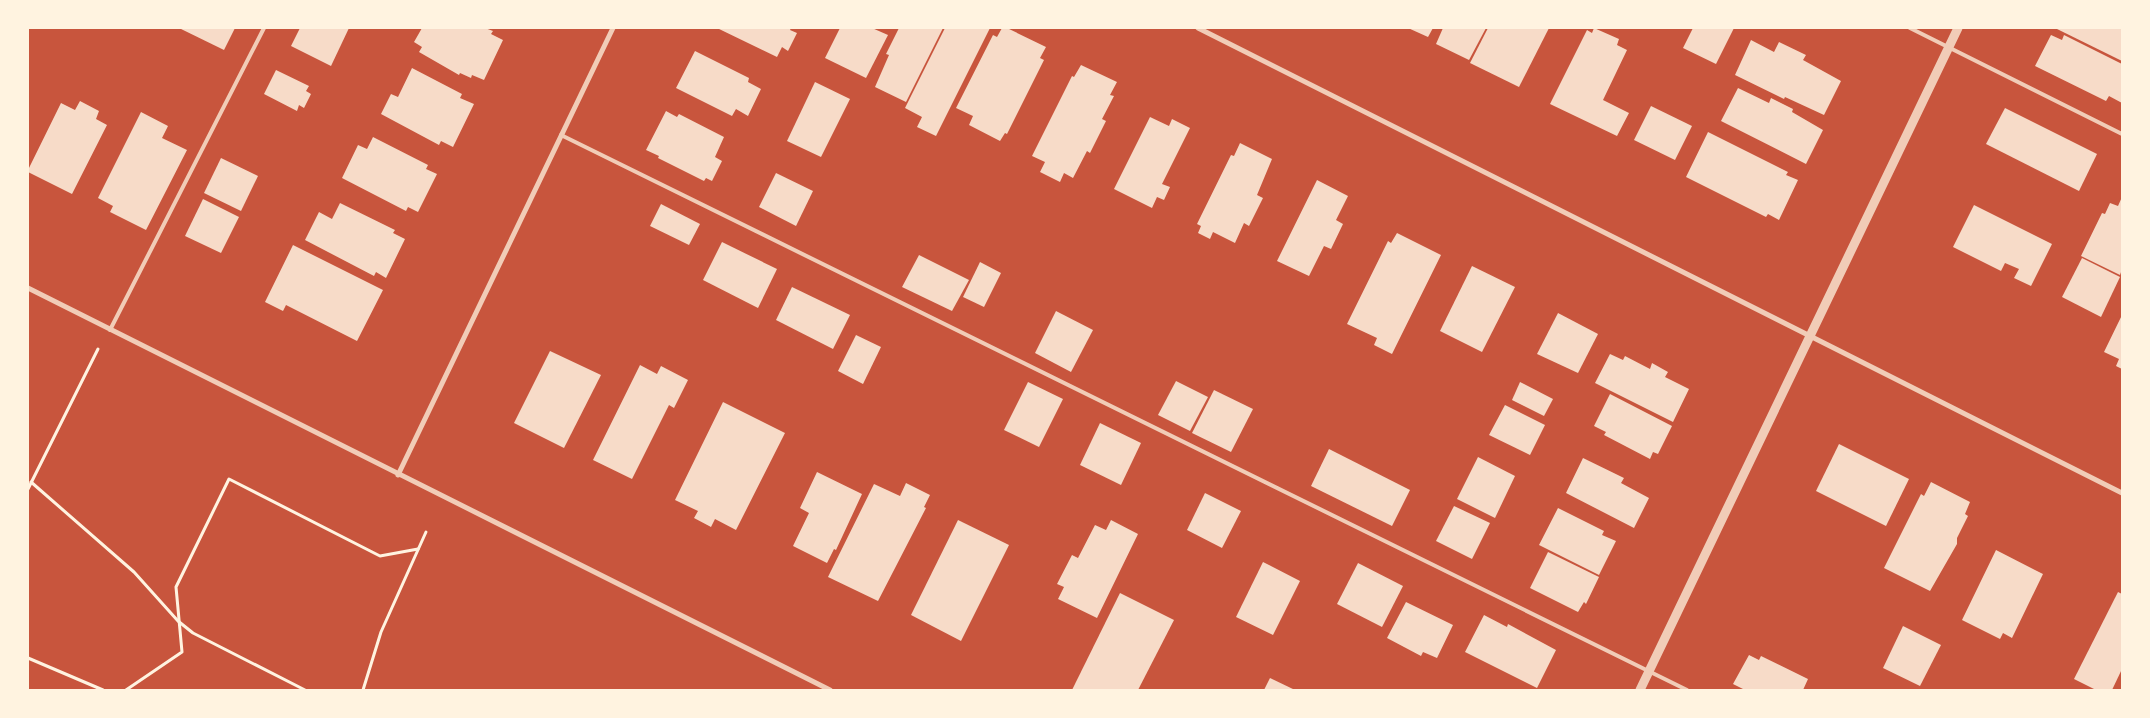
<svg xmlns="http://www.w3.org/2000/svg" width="2150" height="718" font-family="Ubuntu,sans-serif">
	<rect width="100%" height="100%" fill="#c8553d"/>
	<g fill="#f7dbc8">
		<polygon points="179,28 235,28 224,50"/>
		<polygon points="300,28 349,28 331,66 291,46"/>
		<polygon points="422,28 485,28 493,31 491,34 503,40 484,80 472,75 471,78 460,73 459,75 419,52 422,47 414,42"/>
		<polygon points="717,28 791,28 790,30 797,33 788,51 782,47 777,57"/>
		<polygon points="840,28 872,28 888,35 866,78 825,58"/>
		<polygon points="899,28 943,28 906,102 875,87 889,55 886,54"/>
		<polygon points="945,28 990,28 936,136 917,127 922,117 905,108"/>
		<polygon points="1002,28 1007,28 1046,47 1040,58 1044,60 1007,134 1005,133 1000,141 969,125 973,116 956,108 993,35 997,37"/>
		<polygon points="1408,28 1433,28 1428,37"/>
		<polygon points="1443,28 1486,28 1469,60 1436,44"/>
		<polygon points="1488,28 1549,28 1519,87 1470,63"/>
		<polygon points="1594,28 1619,39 1617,45 1627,50 1603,100 1629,113 1617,136 1550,104 1587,30 1592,33"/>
		<polygon points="1693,28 1734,28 1716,64 1683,48"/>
		<polygon points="2055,28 2122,28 2122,61"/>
		<polygon points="2051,35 2062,40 2064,35 2122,64 2122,103 2109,96 2106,101 2035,66"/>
		<polygon points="1751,40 1774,52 1779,42 1806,55 1803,60 1841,81 1824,115 1785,97 1784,99 1735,75"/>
		<polygon points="695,51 749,78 748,82 761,89 748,116 736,109 732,116 676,88"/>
		<polygon points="1081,65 1117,82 1110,95 1114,96 1102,119 1106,121 1090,153 1087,151 1073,178 1064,173 1060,182 1040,172 1045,162 1032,156 1072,76 1074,77"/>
		<polygon points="412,68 462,94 460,98 474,104 453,147 441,141 439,145 381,114 391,94 398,97"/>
		<polygon points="276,70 309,86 306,91 311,94 304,108 299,105 297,111 264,94"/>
		<polygon points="815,82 850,99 821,157 787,141"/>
		<polygon points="1738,88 1769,103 1771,98 1793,109 1792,112 1823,130 1806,164 1721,121"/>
		<polygon points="80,101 99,111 96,119 107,125 72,194 28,172 28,170 61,103 75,110"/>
		<polygon points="1651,106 1692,126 1675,160 1634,140"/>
		<polygon points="2005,108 2097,154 2079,191 1986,144"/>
		<polygon points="666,111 677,117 679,114 724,137 715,157 722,161 712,181 706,178 704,181 658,158 659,156 646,150"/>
		<polygon points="141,112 168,126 162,138 187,150 146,230 110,212 113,206 98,198"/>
		<polygon points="1150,117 1169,126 1172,119 1190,128 1162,184 1170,187 1164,200 1157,197 1152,208 1114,189"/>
		<polygon points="1708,132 1788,172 1786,175 1798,180 1779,220 1768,214 1766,217 1686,177"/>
		<polygon points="373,137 428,165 426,169 437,174 418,212 408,207 406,211 342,178 358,145 367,149"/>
		<polygon points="1240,143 1272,159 1257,195 1263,198 1249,226 1244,223 1235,243 1213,232 1210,239 1198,233 1201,226 1197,224 1231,155 1234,156"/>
		<polygon points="221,158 258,176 241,211 204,193"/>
		<polygon points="776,173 813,191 796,226 759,207"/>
		<polygon points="1317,180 1348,196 1336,220 1343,224 1331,249 1324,246 1309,276 1277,261"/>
		<polygon points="2122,197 2122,269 2120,275 2081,256 2102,213 2105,214 2110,203 2118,206"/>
		<polygon points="203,199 239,217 221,253 185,236"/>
		<polygon points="340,203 395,230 393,233 405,239 386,278 376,272 374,276 305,240 319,212 332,219"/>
		<polygon points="661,204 700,224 689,245 650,226"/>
		<polygon points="1974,205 2052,244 2031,286 2014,278 2019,269 2005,263 2001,271 1953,247"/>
		<polygon points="1397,233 1441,255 1392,354 1374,345 1377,338 1347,324 1388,241 1391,243"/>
		<polygon points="722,242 777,269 758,308 703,280"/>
		<polygon points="293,245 383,290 357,341 286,305 283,311 265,302"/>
		<polygon points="919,255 969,280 952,311 902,287"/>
		<polygon points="2082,258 2120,277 2101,317 2062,297"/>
		<polygon points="980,262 1001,273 984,307 963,297"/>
		<polygon points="1472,266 1515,287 1482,352 1440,331"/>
		<polygon points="792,287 850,315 833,349 776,320"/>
		<polygon points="1056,311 1093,330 1071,372 1035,353"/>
		<polygon points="1558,313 1598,334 1578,373 1537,354"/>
		<polygon points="2122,315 2122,369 2116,366 2119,359 2104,352"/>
		<polygon points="856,335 881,347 863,384 838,371"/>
		<polygon points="550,351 601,375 564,448 514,423"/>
		<polygon points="1610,354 1623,360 1625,356 1650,369 1652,363 1668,372 1665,377 1689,389 1673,422 1595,383"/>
		<polygon points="640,365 657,374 661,366 688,380 674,408 669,405 632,479 593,460"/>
		<polygon points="1176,381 1208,397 1190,431 1158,415"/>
		<polygon points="1028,382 1063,399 1039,447 1004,430"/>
		<polygon points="1520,382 1553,399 1544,416 1512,400"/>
		<polygon points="1214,390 1253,409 1231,452 1192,433"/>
		<polygon points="1610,394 1672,426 1658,454 1653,452 1650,459 1604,435 1606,432 1594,426"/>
		<polygon points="723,402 785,433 736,530 715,519 711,527 694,518 698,511 675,500"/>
		<polygon points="1505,405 1545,425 1530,455 1489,435"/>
		<polygon points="1100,423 1141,443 1121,485 1080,465"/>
		<polygon points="1839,444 1909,479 1886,526 1816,491"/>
		<polygon points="1329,449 1410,490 1392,526 1311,486"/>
		<polygon points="1478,457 1515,476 1495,518 1457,499"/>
		<polygon points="1583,458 1624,478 1621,483 1649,498 1634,528 1566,493"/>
		<polygon points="817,472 862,494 836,550 834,549 827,563 793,546 809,513 800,508"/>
		<polygon points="1931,482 1970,502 1965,514 1968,516 1957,538 1957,544 1930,591 1884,568 1921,494 1924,496"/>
		<polygon points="906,483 930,495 924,507 926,508 878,601 828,577 874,484 900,496"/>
		<polygon points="1205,493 1241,511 1222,548 1187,530"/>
		<polygon points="1454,506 1490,523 1472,559 1436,541"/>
		<polygon points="1558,508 1604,531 1602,535 1616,541 1599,575 1539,545"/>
		<polygon points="958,520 1009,545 961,641 911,615"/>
		<polygon points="1111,520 1138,534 1097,618 1058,599 1064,587 1057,584 1072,555 1078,558 1095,525 1106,530"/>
		<polygon points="1996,550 2043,574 2012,638 2003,633 2000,639 1962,620"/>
		<polygon points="1548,552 1599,577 1586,604 1584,602 1578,612 1530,588"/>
		<polygon points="1263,562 1300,581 1273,635 1236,617"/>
		<polygon points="1358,563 1403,586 1382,627 1337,604"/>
		<polygon points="2118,592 2122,594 2122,669 2112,690 2096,690 2074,679"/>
		<polygon points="1120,593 1174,620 1138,690 1072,690"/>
		<polygon points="1406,602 1453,625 1437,658 1423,652 1421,656 1387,638"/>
		<polygon points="1484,615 1507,627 1508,624 1556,650 1537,688 1465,652"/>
		<polygon points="1903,626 1941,645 1920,686 1883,668"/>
		<polygon points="1749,655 1759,660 1761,656 1808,679 1803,690 1742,690 1743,689 1733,684"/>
		<polygon points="1270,678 1295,690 1264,690"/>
	</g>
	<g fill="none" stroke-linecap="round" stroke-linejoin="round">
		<g stroke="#fff3e0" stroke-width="3">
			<polyline points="31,482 134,572 178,621 193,633 305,690"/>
			<polyline points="28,489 98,349"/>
			<polyline points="28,658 103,690"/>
			<polyline points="126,690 182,652 176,587 229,479 380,556 418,549"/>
			<polyline points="363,690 381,632 426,532"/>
		</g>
		<g stroke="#f1ccb7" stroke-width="4">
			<polyline points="1910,28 2122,134"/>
			<polyline points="561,135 1687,690"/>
			<polyline points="110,330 264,28"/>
		</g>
		<g stroke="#f1ccb7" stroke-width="5">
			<polyline points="1198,28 2122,493"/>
			<polyline points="28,288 830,690"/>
			<polyline points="398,475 613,28"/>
		</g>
		<polyline stroke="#f1ccb7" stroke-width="9" points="1640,690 1958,28"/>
	</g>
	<rect width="2150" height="718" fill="none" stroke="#fff3e0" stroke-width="58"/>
</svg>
